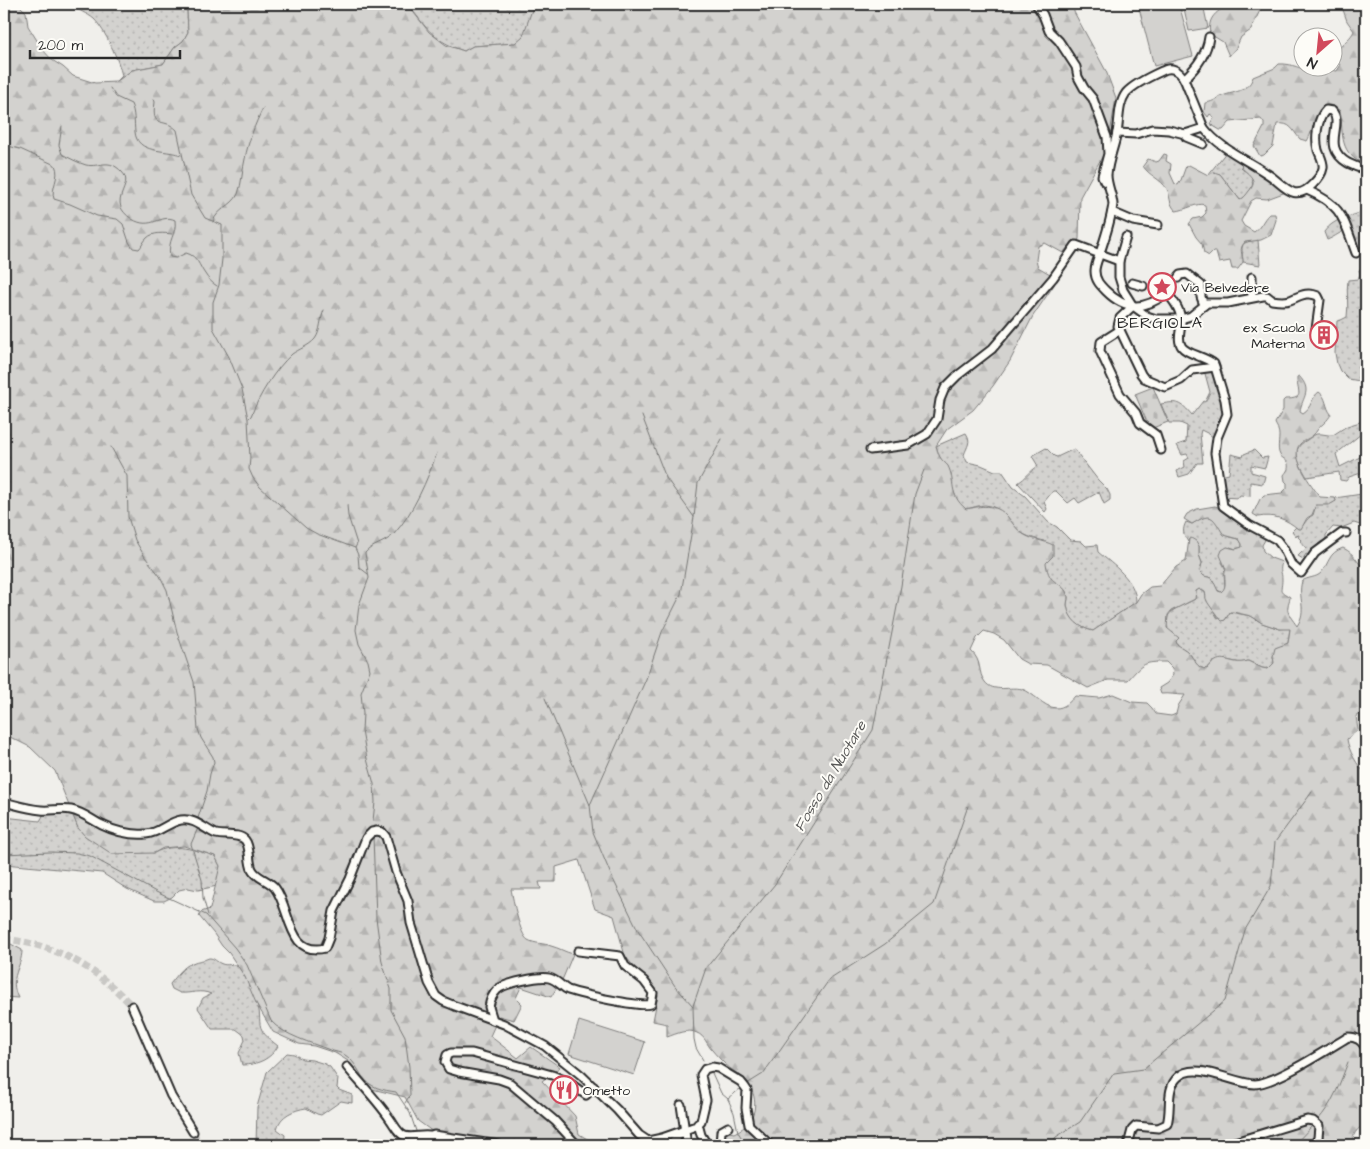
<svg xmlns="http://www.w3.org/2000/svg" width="1370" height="1149" font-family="'Architects Daughter',sans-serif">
	<defs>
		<pattern id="grass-dots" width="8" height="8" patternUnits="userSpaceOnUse" patternTransform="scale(1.25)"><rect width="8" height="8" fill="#d3d2cf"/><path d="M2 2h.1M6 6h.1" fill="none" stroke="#b5b4b2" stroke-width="1.8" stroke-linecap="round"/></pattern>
		<pattern id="forest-firs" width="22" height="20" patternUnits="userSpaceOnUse" patternTransform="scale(1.25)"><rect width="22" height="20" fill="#d3d2cf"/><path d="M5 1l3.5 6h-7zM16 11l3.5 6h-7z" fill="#b5b4b2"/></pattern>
		<pattern id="cemetery-stones" width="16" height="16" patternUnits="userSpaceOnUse" patternTransform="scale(1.25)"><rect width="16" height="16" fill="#d3d2cf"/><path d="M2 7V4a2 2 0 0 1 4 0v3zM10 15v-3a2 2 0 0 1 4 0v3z" fill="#b5b4b2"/></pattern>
	</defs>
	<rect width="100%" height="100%" fill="#f0efeb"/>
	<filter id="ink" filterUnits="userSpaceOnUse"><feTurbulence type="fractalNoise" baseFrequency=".02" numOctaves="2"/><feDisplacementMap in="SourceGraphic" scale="10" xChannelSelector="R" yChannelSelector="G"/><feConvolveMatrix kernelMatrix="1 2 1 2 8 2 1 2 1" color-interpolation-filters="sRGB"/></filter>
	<g filter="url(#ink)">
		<g fill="url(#grass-dots)" stroke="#7f7e7d">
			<path d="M71 4H184L187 9 188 32 183 41 175 47 163 64 132 70 116 82 122 76C119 60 105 30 94 19 87 13 78 11 71 4Z"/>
			<path d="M413 4H534V5L523 37 515 43 473 46 464 51C435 41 428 31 411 8Z"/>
			<path d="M1227 151 1245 164 1243 170C1260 178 1252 192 1240 200L1220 174 1208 175Z"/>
			<path d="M1366 210V247H1358L1348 230C1341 231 1335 237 1327 240L1324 232C1336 216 1351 218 1366 210Z"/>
			<path d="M1258 240 1260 265 1243 262C1242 246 1238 242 1258 240Z"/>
			<path d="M1366 268V382L1348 379 1340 371 1337 364 1335 353 1337 321 1341 320 1347 317C1349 304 1346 292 1348 280L1358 279 1360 274 1359 270Z"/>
			<path d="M1214 369 1225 414 1215 439 1209 434 1201 430 1200 434 1203 463H1197L1189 474 1179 477 1177 471 1185 467 1184 461 1189 458 1187 454 1182 455 1177 445 1186 442 1187 426 1180 423H1169L1161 404C1178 401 1181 402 1192 415L1203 401 1205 402 1210 392 1204 370Z"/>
			<path d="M1362 418 1365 422 1366 432 1361 434 1336 454 1340 467 1364 455 1362 462 1361 473 1349 477 1346 481 1340 480 1339 472 1307 477C1300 464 1288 450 1307 440 1310 438 1315 434 1317 434 1322 433 1328 436 1333 435L1347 426 1360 422Z"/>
			<path d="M966 433C972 442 967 446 964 455L967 462 981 465 995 471H1002L1013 487 1025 496 1048 522 1057 527 1070 540 1081 541 1086 546 1097 545 1098 552C1113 565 1136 580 1136 602L1093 631C1080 628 1069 621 1067 606 1067 602 1069 598 1067 594 1065 587 1059 586 1053 582 1043 573 1045 553 1045 541 1035 539 1027 537 1019 531 1008 522 1002 506 985 505 979 505 972 508 966 509L958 503 951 484V475L947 465 940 458 936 446Z"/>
			<path d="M1046 448 1054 456 1057 457 1074 449 1098 480 1107 489 1110 495V500L1104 504 1099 492 1079 503 1075 498 1068 503 1056 491H1053L1044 502 1047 509 1045 512 1018 483C1026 478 1030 471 1038 466L1032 456Z"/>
			<polygon points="1254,450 1262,458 1268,457 1265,468 1251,465 1251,472 1265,476 1263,484 1250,482 1250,496 1240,495 1238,498 1222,497 1220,476 1229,474 1231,454 1243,457 1244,454"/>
			<path d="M1362 494V500L1366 505V527L1354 523 1341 528 1333 527 1326 535V540L1330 542 1324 544 1322 541 1318 544 1320 547 1310 556 1306 554 1303 559 1298 556 1306 548 1300 541 1301 540 1298 537 1299 535 1296 536 1292 531 1296 527 1298 529C1305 526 1305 519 1313 515L1316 505 1336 501 1335 498Z"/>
			<path d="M1208 516C1215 519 1220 525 1222 532L1230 537 1239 539 1242 544V547L1236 549 1230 547 1222 562 1226 570 1224 572 1225 588 1221 592 1216 589 1212 578 1204 576 1199 572 1202 563 1199 555V546L1189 539 1188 542C1183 534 1182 530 1186 522L1192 524 1202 518Z"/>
			<path d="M1199 589 1205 592 1207 601 1211 606 1217 617 1225 620 1230 612 1251 616 1262 623 1280 629 1290 628 1288 643 1273 656 1274 663 1269 669 1262 668 1248 661 1241 663 1227 660 1213 662 1207 669C1196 669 1195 659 1188 652 1185 649 1180 647 1177 644 1175 637 1168 633 1167 627 1163 609 1184 606 1195 599L1196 591Z"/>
			<path d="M51 812 73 815 78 828 154 853C175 842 194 850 215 856L220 866 217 886 198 890 188 888 179 890 172 897 164 901H154L127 889 102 873 4 864V817L40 821 44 814Z"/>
			<path d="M209 958C215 958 216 962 222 964 227 966 232 963 237 966 243 969 256 1000 258 1007 261 1015 258 1023 262 1030 265 1036 273 1042 278 1046 271 1059 257 1065 242 1065L239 1053 245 1040 244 1035 236 1029H212L198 1008 203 998 211 994C200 989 191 994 180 993L172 989 170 984C177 976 182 967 192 963 198 960 203 961 209 958Z"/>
			<path d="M287 1053 294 1054 302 1059 312 1060 325 1064 330 1067 338 1079 337 1088 339 1090 352 1095V1103L341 1101 321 1115 317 1114 306 1108C294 1110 280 1115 277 1129L285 1135 284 1145H256L257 1107 267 1072Z"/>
		</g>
		<g fill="url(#forest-firs)" stroke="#7f7e7d" fill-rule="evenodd">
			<path d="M4 4H18L26 12 28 26 43 50 52 60 63 67 73 76 95 83 116 82 132 70 163 64 175 47 183 41 188 32 187 9 184 4H407L429 32 446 45 464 51 473 46 515 43 523 36 534 4H1074V12L1106 71 1116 98 1108 146 1080 197 1079 239 1075 245 1068 247 1063 253 1045 243 1038 246 1036 260 1038 267 1050 274 1055 279 1054 285 1033 316 1010 361 993 386 973 410 947 429 936 446C937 449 938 454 940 457 942 461 946 463 948 466 956 482 948 494 966 509 980 506 996 503 1007 516 1012 522 1016 529 1023 534 1032 540 1043 540 1053 545V556L1046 563C1049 587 1061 579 1067 594 1069 597 1067 602 1067 605 1069 620 1080 628 1093 631L1136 602 1141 594 1150 587 1160 586 1176 567 1186 561 1189 539 1191 538 1196 541 1199 546V555L1202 563 1200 572 1204 576 1212 578 1218 591 1221 592C1229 586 1222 577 1226 569L1220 555 1222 550 1227 547 1236 549 1242 547V544L1239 539 1224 535C1212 517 1213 511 1192 524L1184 519 1187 514 1197 509 1215 506 1220 508 1231 517 1263 537 1265 540 1262 545 1263 551 1271 558 1282 562C1279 572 1282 571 1282 579 1282 592 1277 589 1290 597 1290 600 1288 603 1288 606 1286 613 1293 620 1297 626 1308 609 1297 598 1302 581 1308 577 1316 578 1321 573 1330 562 1328 553 1343 548 1356 554 1355 562 1366 569V711L1356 716 1358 730 1347 739C1348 749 1358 768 1366 773V1126C1356 1126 1353 1137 1350 1145H728L723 1135 725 1131 734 1133C740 1130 746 1127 749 1121 759 1109 755 1089 744 1079 738 1073 731 1070 725 1064 721 1060 716 1055 712 1050 707 1045 705 1036 697 1033 688 1028 676 1034 667 1037V1024L653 1021 658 995 625 956 614 916 595 909 579 860 556 867V882H539L541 889H511C513 899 520 936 528 940 535 944 544 943 551 946 559 948 565 952 573 954L563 978 551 997 521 987 516 998 522 1004 514 1020 499 1016 490 1036 518 1058 531 1047 560 1067 542 1081 575 1116 579 1134 597 1145H456L440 1137 418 1121 405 1097 368 1088 355 1074 348 1061 335 1053 314 1046 299 1044 273 1032 256 1003 245 977 229 953 222 946 214 934 199 916 201 912 210 909 220 866 215 856 184 846 163 848 154 853 112 854 85 836 78 828 55 771 30 747 4 734ZM1199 589 1205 592C1206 595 1205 598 1207 601 1208 604 1219 618 1222 621L1225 620 1230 612H1233L1251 616 1262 623 1280 629H1290L1288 643 1275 648 1273 656 1274 663 1268 669 1262 668 1248 661C1228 667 1223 649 1207 669 1196 669 1195 659 1188 652 1185 649 1180 647 1177 644L1176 641 1179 638 1167 628 1168 615 1171 611 1195 599 1196 591ZM984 631 994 634 1004 640 1019 659 1028 664 1047 665 1088 688 1108 680H1128C1143 663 1144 662 1166 662L1172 668 1173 675 1167 683 1159 688 1161 694C1169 693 1176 695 1185 695L1178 706 1176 714 1171 716 1156 714 1152 708 1147 703 1132 702 1113 694 1099 698 1075 696C1070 702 1064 708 1056 708 1043 707 1034 693 1022 689 1011 686 993 693 985 682 977 672 983 662 971 651L977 638Z"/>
			<path d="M1231 4H1272L1261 8 1251 30 1241 37 1236 48 1229 56 1223 42 1210 34C1207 17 1217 11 1231 4Z"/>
			<path d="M1341 4H1366V165C1338 153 1344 136 1340 111 1318 90 1315 129 1307 141L1300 139C1292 130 1291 122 1277 124L1273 146 1264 155 1260 156 1254 146 1264 127V123L1261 119 1230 122 1223 130H1220L1210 124 1214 117 1210 114 1208 117 1204 112 1205 103C1212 102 1215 100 1220 97 1233 91 1248 93 1253 77L1275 68 1279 64C1292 63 1302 70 1310 70 1316 69 1320 66 1326 68 1331 69 1332 71 1337 71L1340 66C1330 47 1348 44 1354 31L1347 21Z"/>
			<path d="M1164 154 1167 155 1166 161 1171 164 1170 173 1175 184 1178 185 1181 180 1186 166 1189 165 1208 175 1214 172 1220 174 1240 200C1244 198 1246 195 1249 191 1259 180 1249 175 1241 167L1242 164H1245L1286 192 1267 199 1256 198 1251 201 1241 221 1244 226 1254 232C1261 228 1263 219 1269 214H1275L1276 220 1271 235 1261 240 1245 242C1238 249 1243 254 1243 262L1238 269H1232L1230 261 1219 263 1216 252H1213L1209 256 1204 253 1202 244 1196 237 1189 224 1193 219 1202 217 1206 213 1205 205C1197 202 1186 210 1176 211 1168 203 1171 196 1167 189 1161 179 1148 175 1143 166L1148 159 1156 162 1159 161Z"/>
			<path d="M1299 376C1313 391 1302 397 1300 411L1303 413C1312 408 1311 397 1319 392 1327 397 1325 407 1331 414 1328 421 1322 424 1318 429 1311 440 1307 437 1300 444 1289 456 1312 486 1320 497L1335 498 1336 501 1329 505H1316L1312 515 1307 518 1301 529H1298C1287 519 1273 514 1258 517L1253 514 1260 499 1264 495 1282 493 1287 488V483L1285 481 1284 475C1287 471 1289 469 1288 464 1286 458 1282 459 1280 455 1276 448 1281 437 1278 430 1278 428 1276 426 1275 423L1283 410V401L1285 399C1307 399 1296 391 1297 377Z"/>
			<path d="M9 943 22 950C22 968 8 977 18 998L4 997V944Z"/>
		</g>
		<polygon fill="url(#cemetery-stones)" stroke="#7f7e7d" points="1153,387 1168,422 1150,429 1135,394"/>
		<g fill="#d3d2cf" stroke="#7f7e7d">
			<polygon points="1138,4 1179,4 1193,56 1154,66"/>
			<polygon points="1183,4 1203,4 1208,28 1189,31"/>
			<polygon points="579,1021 645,1042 634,1075 569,1054"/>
		</g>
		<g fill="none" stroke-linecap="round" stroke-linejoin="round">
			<g stroke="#777775" stroke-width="1">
				<path d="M110 88 116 97 131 104C135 113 134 122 135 132 137 154 165 149 181 155"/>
				<path d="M154 99 155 102C151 131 163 116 177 130L191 195 205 218 222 225V259L219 285 213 302V328L229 357 242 389 248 419 250 458 249 469 253 478 260 487 306 528 317 534 355 548"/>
				<path d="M62 126 59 145 62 154C69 158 79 163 86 165 100 168 108 157 122 172 136 186 104 201 132 219 151 231 161 213 175 220 177 235 167 239 170 257L176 258 186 253C198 256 199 266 205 274 208 279 212 283 217 286"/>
				<path d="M4 145 20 149 55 165C61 177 50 188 54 199L70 204 97 216 117 219 123 224 129 242 133 248 139 249C142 246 143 242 147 238 153 232 164 233 172 234"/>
				<path d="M213 222C217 208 232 207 238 194 242 183 242 171 245 159 248 142 255 124 263 108"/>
				<polyline points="642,416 666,478 694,517"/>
				<path d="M249 418 251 416C259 396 275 369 292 354 299 349 309 346 315 339 321 331 320 319 324 310"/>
				<polyline points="111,447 127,476 128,517 135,540 145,557 160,576 167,590 177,632 194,682 198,729 201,738 213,757 214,762 210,774 207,791 197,821"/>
				<polyline points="347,505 348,516 357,544 355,548 358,555 359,567 368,574"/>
				<polyline points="545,698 590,805"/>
				<path d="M373 821 375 802 374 784 367 759 362 731 363 713 361 693 370 670 368 661 359 644 356 630 359 605 369 578 365 553C371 545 386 543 394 534 414 512 427 480 437 453"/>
				<polyline points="198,828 191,844 202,880 203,898 208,915"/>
				<polyline points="373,836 376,918 382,962 391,989 391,1010 405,1036 409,1067 410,1095 405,1103"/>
				<path d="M4 854 50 852 77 853 90 856 156 892 206 915 235 948 247 965 271 1021C283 1035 312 1043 330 1050 335 1052 340 1052 345 1055 353 1060 357 1068 362 1076 370 1088 383 1090 396 1092L410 1113 417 1134"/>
				<polyline points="693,1006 675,986 638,930 611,875 593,832 590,805 646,679 662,632 681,594 694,517 698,483 722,439"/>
				<polyline points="703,1060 696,1048 694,1039 693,1006 706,968 775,884 873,730 901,586 915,494 924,470"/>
				<polyline points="712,1073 721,1093 728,1099 734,1113 738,1132 746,1145"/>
				<polyline points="747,1084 763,1074 829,980 885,944 934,904 968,806"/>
				<polyline points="728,1099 742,1087"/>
				<path d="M1317 1121C1333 1104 1340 1083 1348 1062"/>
				<polyline points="417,1138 418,1145"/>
				<polyline points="1050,1145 1056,1137 1080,1122 1114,1073 1143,1069 1225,1001 1245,930 1271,886 1275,842 1312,792"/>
				<polyline points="1294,1145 1313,1125"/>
			</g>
			<g stroke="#c9c8c5" stroke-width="7" stroke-dasharray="7 3.5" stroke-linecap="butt">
				<path d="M4 939C58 945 95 967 132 1006"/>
				<polyline points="193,1132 200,1145"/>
			</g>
			<defs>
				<g id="minor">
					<polyline points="1036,4 1043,15 1049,31 1059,41 1076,67 1078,77 1084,88 1093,99 1107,137 1108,154 1102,176 1104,181 1107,183"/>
					<path d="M1184 79C1196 68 1207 53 1209 37"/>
					<polyline points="1117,133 1136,134 1152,129 1169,130 1185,134 1204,128"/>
					<polyline points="1185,134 1186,137 1203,144"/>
					<path d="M1307 190C1344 206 1343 219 1356 253"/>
					<polyline points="1112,212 1133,221 1158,225"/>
					<path d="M1126 237 1119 261V277L1123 290 1133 306 1147 316 1156 319H1181L1191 316 1207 303H1228L1263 296H1267L1272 300C1278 301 1284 302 1290 300 1300 296 1307 291 1318 296L1320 300 1316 329"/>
					<polyline points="1178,278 1180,275 1187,274 1201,285 1201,297 1204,305"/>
					<polyline points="1132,283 1143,286"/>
					<path d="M1159 283C1167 294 1180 305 1181 320 1182 328 1176 339 1182 347 1187 354 1206 357 1214 364L1225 400 1227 414 1217 438 1215 453 1223 506 1249 525 1277 540 1283 548 1291 564 1301 573 1315 553 1342 533H1346"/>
					<path d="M1167 293C1145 310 1126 311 1106 291 1100 285 1095 280 1095 271 1095 265 1098 259 1100 253 1105 237 1111 221 1113 204 1112 194 1107 185 1107 175 1108 162 1113 150 1116 137 1120 124 1117 105 1126 93 1134 84 1151 76 1162 71 1171 66 1179 70 1184 79L1204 128C1221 150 1250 161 1272 177 1287 189 1296 202 1313 184 1317 180 1322 174 1323 168 1324 162 1320 156 1318 150 1315 138 1317 119 1326 110L1332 111C1345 125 1320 146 1348 163 1354 166 1359 168 1366 170"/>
					<polyline points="1252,297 1252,277"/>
					<polyline points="1133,306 1120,318 1118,326 1141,374 1144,378 1165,387 1181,380 1192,370 1215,367"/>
					<polyline points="1120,330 1101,342 1100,351 1120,394 1136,413 1140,423 1156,435 1161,450"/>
					<polyline points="870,450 908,445 927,434 937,419 940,400 945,388 957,376 992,349 1053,278 1076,245 1119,261"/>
					<path d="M4 802C16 805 28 809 41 810 51 811 61 808 71 810 82 812 92 820 102 825 116 832 131 835 146 834 160 833 168 822 181 820 195 818 204 829 216 834 224 836 239 833 245 840 251 847 248 861 252 869 256 878 269 880 275 888 291 908 287 957 325 948L329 938 334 911 350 879 366 838 372 832 377 831 382 832 386 837 396 872 408 901 411 923 429 983 436 996 443 1001 455 1006 504 1024 545 1046 581 1075 617 1110 639 1135 648 1141 662 1138 696 1126 701 1121 706 1100 701 1075 705 1069 712 1067 718 1068 741 1082 745 1087 747 1090 746 1108 749 1125 770 1145"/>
					<polyline points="132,1006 171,1096 193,1132"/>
					<path d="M493 1020 489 1007C490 1001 493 994 497 990 504 983 540 976 549 978 558 980 561 987 568 990 580 994 642 1008 651 1004L653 993 644 981 625 966 620 956 578 951"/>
					<path d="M347 1067C361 1084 377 1100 390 1119 394 1124 398 1134 405 1136 412 1138 421 1135 429 1136"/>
					<polyline points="681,1105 687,1145"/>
					<polyline points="698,1124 701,1135 706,1143 701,1145"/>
					<polyline points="425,1145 426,1138 434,1135 499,1145"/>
					<polyline points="577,1145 555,1121 510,1083 499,1079 459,1072 449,1069 445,1062 447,1055 451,1053 472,1053 552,1075 567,1081 586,1095 594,1087"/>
					<polyline points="671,1145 682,1131"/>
					<polyline points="720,1145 721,1131 728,1127"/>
					<path d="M1128 1145 1132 1130 1136 1126 1158 1128 1167 1124C1172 1109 1165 1089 1178 1077 1195 1060 1234 1084 1255 1084 1276 1083 1328 1049 1348 1037 1357 1037 1361 1040 1366 1048"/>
					<polyline points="1225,1145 1307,1120 1313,1121 1319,1126 1318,1138 1314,1145"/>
				</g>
			</defs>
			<use href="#minor" stroke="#2b2b2b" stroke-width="11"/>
			<use href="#minor" stroke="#fdfcf7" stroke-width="7"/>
		</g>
	</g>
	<defs>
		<symbol id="sight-ring" viewBox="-11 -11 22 22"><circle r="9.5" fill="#fdfcf7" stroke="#d1495b" stroke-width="1.5"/><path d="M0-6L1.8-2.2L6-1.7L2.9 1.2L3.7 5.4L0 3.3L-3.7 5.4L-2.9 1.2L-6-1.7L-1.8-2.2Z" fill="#d1495b"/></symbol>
		<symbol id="building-ring" viewBox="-11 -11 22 22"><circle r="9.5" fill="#fdfcf7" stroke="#d1495b" stroke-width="1.5"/><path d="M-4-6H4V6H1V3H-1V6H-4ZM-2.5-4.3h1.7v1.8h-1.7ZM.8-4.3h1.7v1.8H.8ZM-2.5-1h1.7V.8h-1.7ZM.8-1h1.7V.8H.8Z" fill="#d1495b"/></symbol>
		<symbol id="restaurant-ring" viewBox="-11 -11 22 22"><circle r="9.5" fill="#fdfcf7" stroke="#d1495b" stroke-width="1.5"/><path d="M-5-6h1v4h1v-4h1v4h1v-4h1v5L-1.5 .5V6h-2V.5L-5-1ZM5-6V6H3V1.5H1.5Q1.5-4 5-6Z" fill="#d1495b"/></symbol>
	</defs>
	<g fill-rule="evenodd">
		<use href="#sight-ring" x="1146" y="271" width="32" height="32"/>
		<use href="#building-ring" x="1308" y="319" width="32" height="32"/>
		<use href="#restaurant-ring" x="548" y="1074" width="32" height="32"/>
	</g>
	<g text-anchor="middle" stroke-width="4" stroke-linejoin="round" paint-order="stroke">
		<g font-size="14" fill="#2b2b2b" stroke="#fdfcf7" text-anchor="start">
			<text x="1181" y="292">Via Belvedere</text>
			<text x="1305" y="332" text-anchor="end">ex Scuola<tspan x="1305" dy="16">Materna</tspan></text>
			<text x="583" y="1095">Ometto</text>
		</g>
		<g font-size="15" font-style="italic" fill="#575756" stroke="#fdfcf7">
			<text transform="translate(830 776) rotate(-59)" y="5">Fosso da Nuotare</text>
		</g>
		<g font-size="16" letter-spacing="1" fill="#2b2b2b" stroke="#fdfcf7">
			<text x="1160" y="328">BERGIOLA</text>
		</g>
	</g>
	<rect width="1370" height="1149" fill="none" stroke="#fdfcf7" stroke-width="20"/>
	<rect x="10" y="10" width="1350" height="1129" fill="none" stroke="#2b2b2b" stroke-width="2" filter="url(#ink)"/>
	<g transform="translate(1318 52) rotate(207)"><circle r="24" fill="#fdfcf7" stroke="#a9a8a5"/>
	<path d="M0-4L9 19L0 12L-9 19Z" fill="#d1495b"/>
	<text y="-8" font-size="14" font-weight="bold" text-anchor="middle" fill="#2b2b2b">N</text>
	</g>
	<path d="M30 50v8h150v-8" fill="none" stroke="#2b2b2b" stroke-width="2.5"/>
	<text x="38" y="50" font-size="15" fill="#2b2b2b" stroke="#fdfcf7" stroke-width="4" paint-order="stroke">200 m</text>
</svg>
